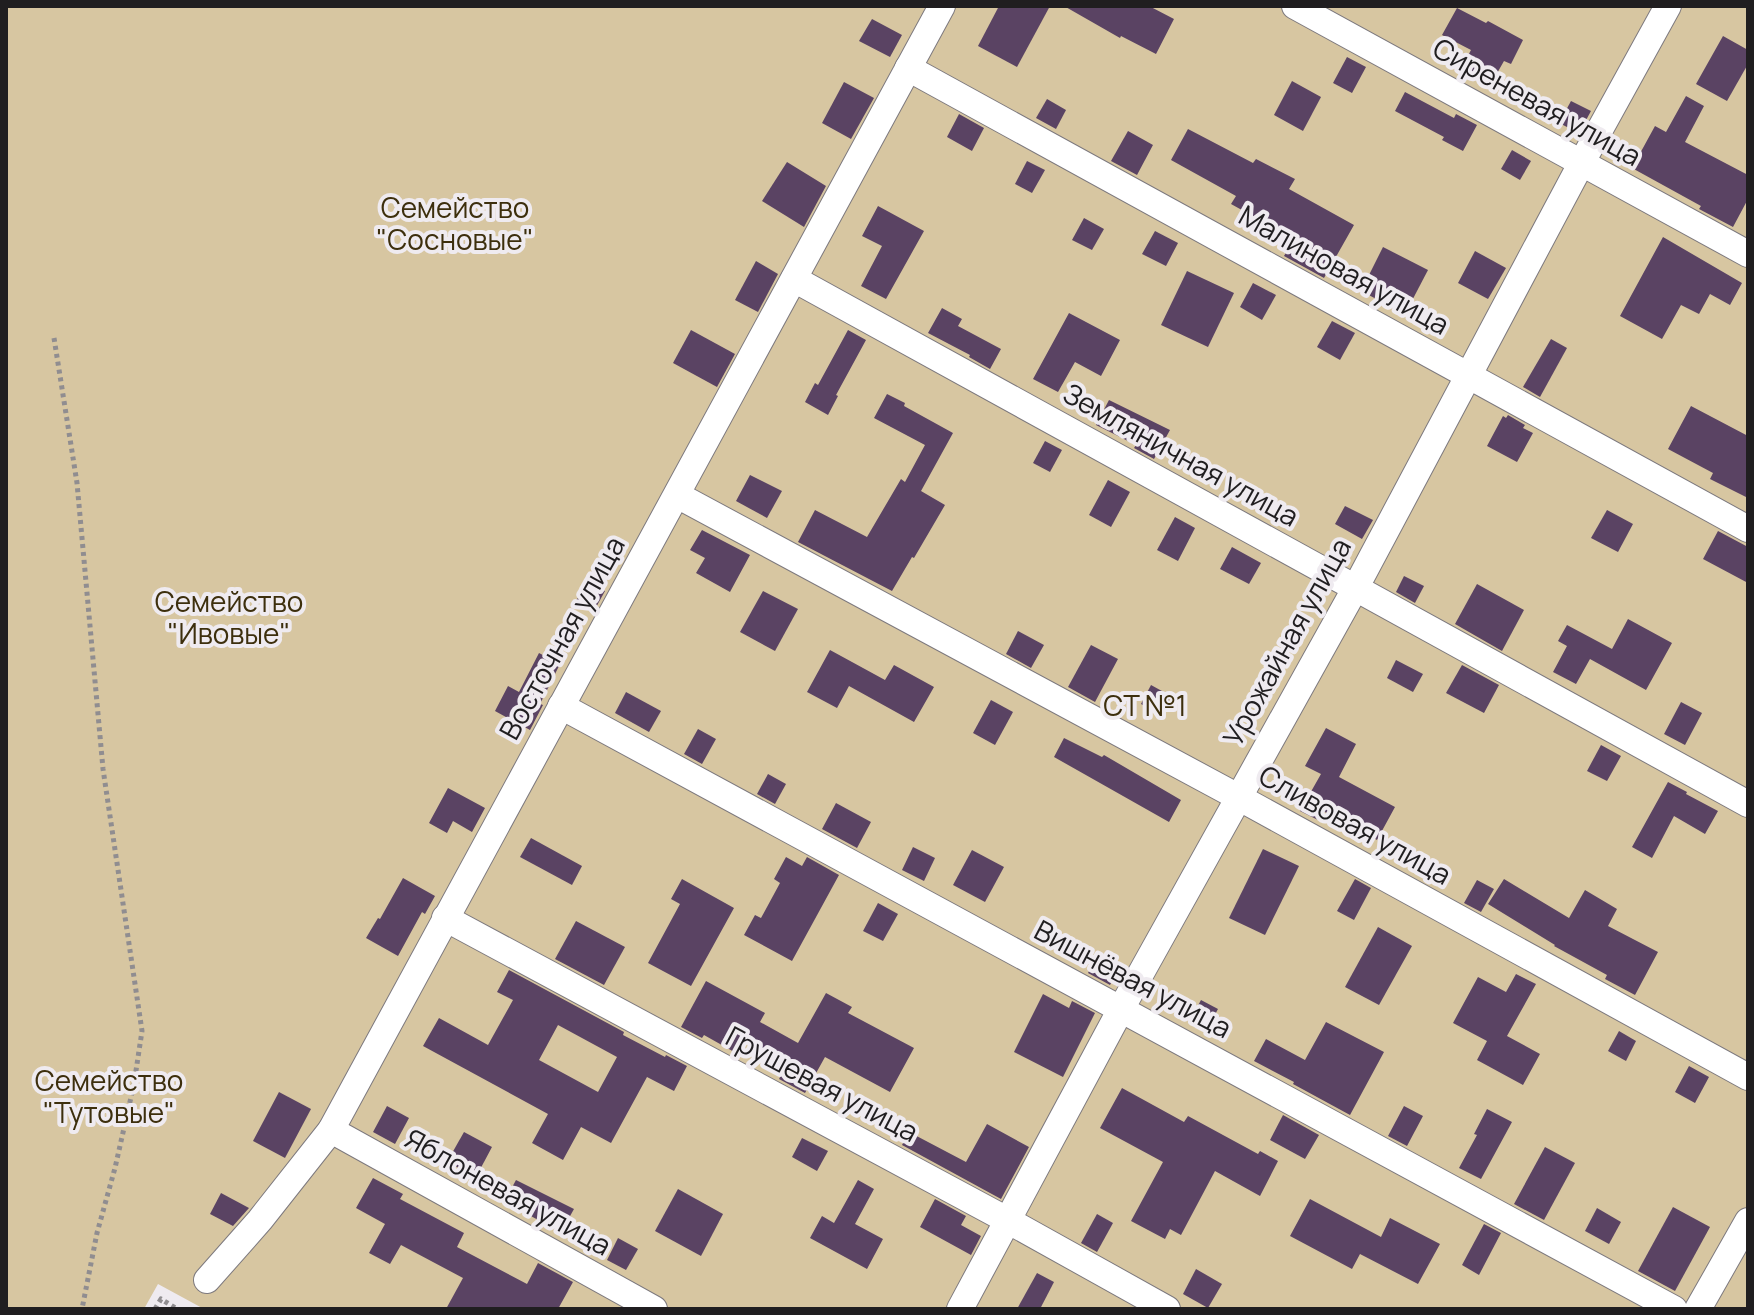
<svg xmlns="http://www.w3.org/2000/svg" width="1754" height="1315" font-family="Manrope,sans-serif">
	<rect width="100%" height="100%" fill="#efebf0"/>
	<polygon fill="#d7c6a1" points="6,6 1748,6 1748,1309 204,1309 158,1284 144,1309 6,1309"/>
	<g fill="#5a4363" fill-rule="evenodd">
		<polygon points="999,6 1050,6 1017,67 978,46"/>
		<polygon points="1064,6 1149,6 1174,19 1156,54 1121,36 1120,38"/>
		<polygon points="1457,8 1486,23 1488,21 1523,40 1511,64 1504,61 1492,82 1462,67 1471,50 1442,35"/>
		<polygon points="872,19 902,35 890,57 859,41"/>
		<polygon points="1723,36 1748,50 1748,64 1727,101 1696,84"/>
		<polygon points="1347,57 1366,67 1352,93 1333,83"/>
		<polygon points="1292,81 1321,97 1303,131 1274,115"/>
		<polygon points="844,82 874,98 851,139 822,123"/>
		<polygon points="1405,92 1454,118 1456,114 1477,125 1463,151 1442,140 1444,137 1395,111"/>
		<polygon points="1686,96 1704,106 1685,142 1748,175 1748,199 1733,227 1699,209 1701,206 1632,168 1655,126 1666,132"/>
		<polygon points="1047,99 1066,110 1056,129 1036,118"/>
		<polygon points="1571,101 1591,111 1579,133 1559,123"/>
		<polygon points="959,114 984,128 972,151 947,137"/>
		<polygon points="1188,129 1253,163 1256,159 1295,179 1289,189 1354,225 1324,278 1284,256 1294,239 1231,204 1236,196 1171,160"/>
		<polygon points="1128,131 1153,145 1137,175 1111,161"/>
		<polygon points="1512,150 1531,161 1520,180 1501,169"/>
		<polygon points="1027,161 1045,170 1032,193 1015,184"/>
		<polygon points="787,162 826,186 804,227 762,201"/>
		<polygon points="878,206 924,231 886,299 861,286 882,246 862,236"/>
		<polygon points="1084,218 1104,229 1092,250 1072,240"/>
		<polygon points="1155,231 1178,243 1166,266 1142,254"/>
		<polygon points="1663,237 1742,283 1730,305 1710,294 1699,314 1681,305 1662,339 1620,316"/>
		<polygon points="1383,247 1428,270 1405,314 1361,291"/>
		<polygon points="1475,251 1506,268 1488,299 1458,283"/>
		<polygon points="756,261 778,274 758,312 735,300"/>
		<polygon points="1187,271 1234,293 1208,347 1161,325"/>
		<polygon points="1253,283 1276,295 1262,320 1240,307"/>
		<polygon points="942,308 962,319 958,326 1001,349 990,369 969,357 970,355 928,333"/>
		<polygon points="1069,313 1120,340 1101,376 1075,362 1058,392 1033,379"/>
		<polygon points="1332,321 1355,333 1340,360 1317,347"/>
		<polygon points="691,330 735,354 717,387 673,363"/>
		<polygon points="848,330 866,340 836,395 838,396 828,415 805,402 815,383 818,385"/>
		<polygon points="1551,339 1567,348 1540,397 1523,387"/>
		<polygon points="887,394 905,403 904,406 953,433 921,491 945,505 914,558 912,557 892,591 798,542 815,510 867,537 901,479 905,482 925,445 874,418"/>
		<polygon points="1109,400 1170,430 1154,459 1134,448 1136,445 1096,425"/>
		<polygon points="1691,406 1748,436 1748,498 1710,479 1713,473 1668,449"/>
		<polygon points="1508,415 1525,425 1523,428 1533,433 1517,462 1487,446 1503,416 1506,418"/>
		<polygon points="1045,441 1062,450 1050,472 1033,463"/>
		<polygon points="750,475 782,491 767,518 736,501"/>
		<polygon points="1108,480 1130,492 1111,527 1089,515"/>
		<polygon points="1345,506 1373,520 1362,539 1335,524"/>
		<polygon points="1607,510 1633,524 1618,552 1591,538"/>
		<polygon points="1175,517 1195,528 1178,561 1157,550"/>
		<polygon points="702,530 750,555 730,592 696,573 705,558 690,550"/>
		<polygon points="1718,531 1748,547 1748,583 1703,559"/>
		<polygon points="1232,547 1261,563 1249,584 1220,569"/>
		<polygon points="1404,576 1424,586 1415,603 1396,592"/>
		<polygon points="587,581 605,591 594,611 576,601"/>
		<polygon points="1477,584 1524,610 1502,651 1455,624"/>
		<polygon points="763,591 798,609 775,651 740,632"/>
		<polygon points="1628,619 1672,643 1646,690 1590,659 1576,684 1553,672 1567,646 1558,641 1567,625 1612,649"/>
		<polygon points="1018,631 1044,645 1031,668 1006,654"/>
		<polygon points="1091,645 1118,659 1095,702 1068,687"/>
		<polygon points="830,650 885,680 894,665 934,687 914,722 849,686 837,708 807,692"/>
		<polygon points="539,653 560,664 540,704 543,705 530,730 495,711 508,686 519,692"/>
		<polygon points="1396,660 1423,674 1413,692 1387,678"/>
		<polygon points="1462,665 1499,685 1484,713 1446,693"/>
		<polygon points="1151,685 1171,696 1161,715 1141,704"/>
		<polygon points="626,692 661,711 649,732 615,713"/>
		<polygon points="991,700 1013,712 995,745 973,733"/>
		<polygon points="1681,702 1702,713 1685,745 1664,734"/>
		<polygon points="1326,728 1356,744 1339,777 1395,807 1377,840 1323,811 1318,820 1300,811 1321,774 1305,766"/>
		<polygon points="698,729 716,739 702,764 684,754"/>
		<polygon points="1064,738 1102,757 1104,755 1181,800 1169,822 1054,757"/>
		<polygon points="1601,745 1621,756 1607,781 1587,771"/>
		<polygon points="768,774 786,784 775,804 757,794"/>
		<polygon points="1668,782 1687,792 1686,794 1718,811 1705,834 1674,816 1652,858 1632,847"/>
		<polygon points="448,788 485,808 472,832 453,821 447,833 429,823"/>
		<polygon points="836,803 871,822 857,848 822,829"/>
		<polygon points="531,838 582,866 572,885 520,857"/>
		<polygon points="913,847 935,858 924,881 902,870"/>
		<polygon points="1263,849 1299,866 1265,935 1229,918"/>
		<polygon points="972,850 1004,867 985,902 953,885"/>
		<polygon points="786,857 802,866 807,857 839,875 792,961 744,935 755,915 761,918 780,883 774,879"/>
		<polygon points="403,878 435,896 425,914 422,912 398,956 366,938 378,918 380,919"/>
		<polygon points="682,879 734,908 691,986 648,963 680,904 671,899"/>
		<polygon points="1355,879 1371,888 1354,920 1337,911"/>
		<polygon points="1504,879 1569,918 1585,890 1617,909 1608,926 1658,952 1635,995 1605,979 1607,975 1554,946 1555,945 1488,904"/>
		<polygon points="1477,880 1494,889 1481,912 1464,903"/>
		<polygon points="878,903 898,914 883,941 863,931"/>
		<polygon points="576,921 625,947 604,985 555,959"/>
		<polygon points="1378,927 1412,946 1379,1005 1345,987"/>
		<polygon points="1095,960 1117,972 1110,985 1088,973"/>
		<path d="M509 970 624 1032 623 1035 665 1057 666 1055 687 1066 674 1091 647 1077 611 1143 581 1127 563 1160 532 1143 548 1114 423 1046 439 1018 488 1045 513 1000 497 992ZM558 1025 617 1057 598 1092 539 1060Z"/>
		<polygon points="1516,974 1536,984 1507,1036 1540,1054 1523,1085 1477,1060 1487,1041 1453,1023 1478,977 1506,992"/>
		<polygon points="706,981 765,1013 760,1022 798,1043 826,993 852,1007 848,1013 914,1048 890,1092 825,1057 805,1093 779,1079 787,1064 743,1040 736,1053 704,1035 702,1038 681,1027"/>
		<polygon points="1043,994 1069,1008 1072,1001 1095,1013 1063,1077 1014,1052"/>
		<polygon points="1201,1000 1218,1009 1206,1031 1189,1022"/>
		<polygon points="1326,1022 1384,1052 1350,1115 1293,1084 1294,1082 1254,1061 1266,1039 1305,1060"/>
		<polygon points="1619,1031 1636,1041 1626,1061 1608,1051"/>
		<polygon points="1689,1066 1709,1077 1695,1103 1675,1092"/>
		<polygon points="1122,1088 1184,1122 1188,1116 1258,1154 1260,1151 1278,1161 1260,1196 1215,1171 1181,1235 1170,1229 1165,1239 1131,1221 1163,1162 1100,1128"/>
		<polygon points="279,1092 311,1109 285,1158 253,1141"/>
		<polygon points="387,1106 409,1118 395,1144 373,1132"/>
		<polygon points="1404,1106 1423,1116 1407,1146 1388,1136"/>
		<polygon points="1487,1109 1512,1122 1481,1179 1459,1168 1477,1135 1474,1134"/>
		<polygon points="1283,1115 1319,1135 1305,1159 1270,1140"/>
		<polygon points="987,1124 1029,1147 1001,1199 902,1145 909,1132 966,1162"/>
		<polygon points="464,1132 492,1147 476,1177 447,1162"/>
		<polygon points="802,1138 828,1151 817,1171 792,1157"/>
		<polygon points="1545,1147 1575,1163 1544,1220 1514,1204"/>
		<polygon points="373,1178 403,1194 400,1199 464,1233 457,1247 527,1284 538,1263 573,1282 558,1309 446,1309 463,1278 401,1245 390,1264 369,1253 385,1224 356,1208"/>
		<polygon points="516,1180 574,1209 561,1232 504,1202"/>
		<polygon points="858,1180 874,1189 855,1224 883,1239 867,1269 810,1238 822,1216 834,1223"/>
		<polygon points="678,1189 723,1214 701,1256 655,1231"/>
		<polygon points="221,1193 249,1208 233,1226 210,1214"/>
		<polygon points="935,1199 966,1216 961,1225 981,1236 971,1255 920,1227"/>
		<polygon points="1310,1199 1381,1237 1390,1218 1440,1244 1418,1284 1360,1254 1352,1269 1290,1236"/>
		<polygon points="1673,1207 1710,1227 1675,1291 1638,1271"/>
		<polygon points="1597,1208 1621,1222 1609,1244 1585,1231"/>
		<polygon points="1097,1214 1113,1223 1097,1252 1081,1243"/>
		<polygon points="1484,1224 1501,1233 1479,1275 1462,1265"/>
		<polygon points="618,1238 638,1249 626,1270 607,1260"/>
		<polygon points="1196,1269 1222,1284 1208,1308 1183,1294"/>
		<polygon points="1037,1273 1054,1282 1040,1309 1017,1309"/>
	</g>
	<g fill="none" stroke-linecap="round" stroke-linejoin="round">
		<defs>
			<g id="street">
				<polyline points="1295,6 1748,254"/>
				<polyline points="908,68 1748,529"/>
				<polyline points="794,279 1748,804"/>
				<polyline points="677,495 1238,797 1748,1077"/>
				<polyline points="561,706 1674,1309"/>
				<polyline points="445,918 1009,1221 1167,1309"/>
				<polyline points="331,1130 654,1309"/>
				<polyline points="207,1280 260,1220 331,1130 942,6"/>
				<polyline points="960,1309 1121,1009 1356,587 1582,162 1668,6"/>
				<polyline points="1698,1309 1748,1221"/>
			</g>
		</defs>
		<use href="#street" stroke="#7d797e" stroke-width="28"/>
		<g stroke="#908d90" stroke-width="5" stroke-dasharray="4 4" stroke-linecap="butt">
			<polyline points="54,338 77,483 103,769 142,1031 134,1084 115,1168 97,1233 82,1309"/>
			<polyline points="155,1309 161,1299 177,1309"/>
		</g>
		<use href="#street" stroke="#fff" stroke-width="26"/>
	</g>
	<g text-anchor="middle" stroke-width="8" stroke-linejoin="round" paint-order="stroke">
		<g font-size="28" fill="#201e20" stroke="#efebf0">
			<text transform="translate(1537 102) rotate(29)" y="10">Сиреневая улица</text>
			<text transform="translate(1344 270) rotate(29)" y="10">Малиновая улица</text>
			<text transform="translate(1181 455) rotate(29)" y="10">Земляничная улица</text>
			<text transform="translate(562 638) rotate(-61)" y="10">Восточная улица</text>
			<text transform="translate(1287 642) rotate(-61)" y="10">Урожайная улица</text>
			<text transform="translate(1355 825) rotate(29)" y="10">Сливовая улица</text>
			<text transform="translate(1133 979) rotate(28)" y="10">Вишнёвая улица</text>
			<text transform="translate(822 1084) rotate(28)" y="10">Грушевая улица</text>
			<text transform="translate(508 1192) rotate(29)" y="10">Яблоневая улица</text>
		</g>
		<g font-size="28" fill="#3d2f0d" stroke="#efebf0">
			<text x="455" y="218">Семейство<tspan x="455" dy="32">"Сосновые"</tspan></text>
			<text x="229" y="612">Семейство<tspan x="229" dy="32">"Ивовые"</tspan></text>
			<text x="1145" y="716">СТ №1</text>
			<text x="109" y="1091">Семейство<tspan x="109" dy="32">"Тутовые"</tspan></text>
		</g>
	</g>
	<rect width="1754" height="1315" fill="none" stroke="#201e20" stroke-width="16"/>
</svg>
